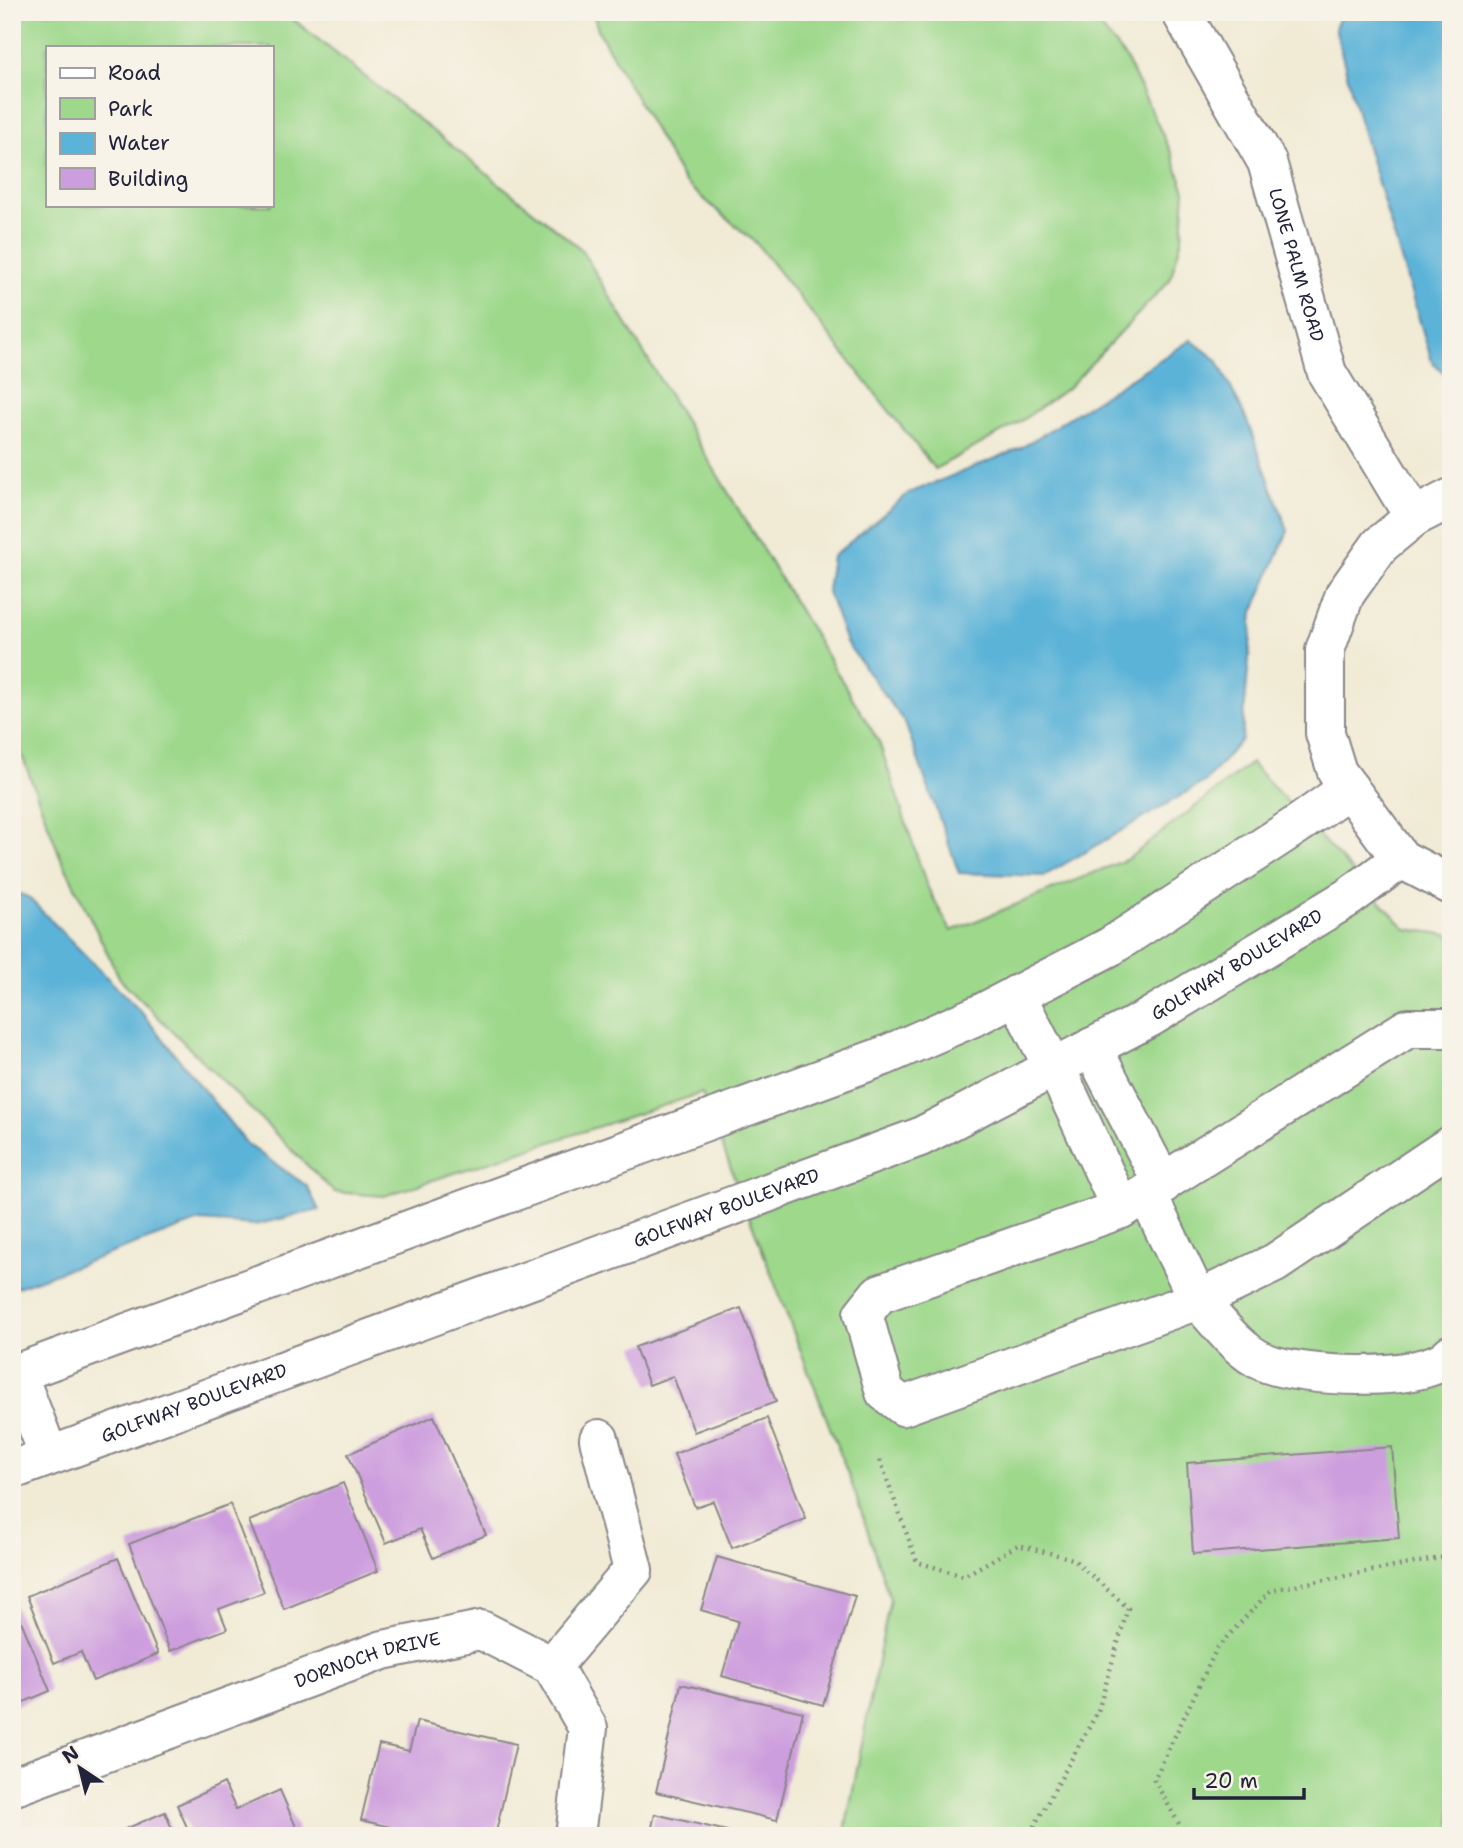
<svg xmlns="http://www.w3.org/2000/svg" width="1463" height="1848" font-family="'Shantell Sans',sans-serif">
	<rect width="100%" height="100%" fill="#f7f3e8"/>
	<filter id="ink" filterUnits="userSpaceOnUse"><feTurbulence type="fractalNoise" baseFrequency=".0143" numOctaves="2"/><feDisplacementMap in="SourceGraphic" scale="14" xChannelSelector="R" yChannelSelector="G"/><feConvolveMatrix kernelMatrix="1 2 1 2 8 2 1 2 1" color-interpolation-filters="sRGB"/></filter>
	<filter id="wash" filterUnits="userSpaceOnUse"><feTurbulence type="fractalNoise" baseFrequency=".00686" numOctaves="4" result="noise"/><feDisplacementMap in="SourceGraphic" scale="28" xChannelSelector="R" yChannelSelector="G"/><feGaussianBlur stdDeviation="1.57" result="paint"/><feColorMatrix in="noise" values="0 0 0 0 0 0 0 0 0 0 0 0 0 0 0 0 0 1.4 0 .05"/><feComposite in="paint" operator="in"/></filter>
	<g filter="url(#wash)">
		<rect width="100%" height="100%" fill="#f1ebd5"/>
		<g fill="#9dd88b" stroke="#607d63" stroke-width="2" fill-rule="evenodd">
			<path d="M12 12H284L581 249 879 742 927 886 951 931 1128 859 1251 763 1406 929 1451 935V1836H844L890 1599 855 1493 702 1093 384 1196 334 1192 120 979 60 856 12 729ZM47 47H271V205H47Z"/>
			<polygon points="593,12 1089,12 1127,60 1171,152 1185,191 1182,238 1170,280 1069,387 1017,424 935,469 756,243 684,182 598,30"/>
		</g>
		<g fill="#5bb3d8" stroke="#3e6a8a" stroke-width="2">
			<polygon points="1342,12 1451,12 1451,380 1432,362 1359,120 1335,28"/>
			<polygon points="1191,340 1217,360 1246,418 1288,531 1253,612 1242,739 1206,781 1044,876 959,873 905,723 846,642 827,590 832,557 909,493 1021,448"/>
			<polygon points="12,891 28,897 142,1013 247,1144 307,1186 319,1210 255,1225 200,1221 12,1289"/>
		</g>
		<g id="blocks">
			<g fill="#cd9ede">
				<polygon points="741,1308 776,1402 694,1432 673,1376 649,1385 635,1347"/>
				<polygon points="434,1416 486,1535 433,1558 420,1529 386,1543 348,1454"/>
				<polygon points="767,1418 806,1519 732,1548 713,1501 695,1507 674,1454"/>
				<polygon points="1392,1447 1399,1538 1193,1554 1187,1463"/>
				<polygon points="343,1483 378,1571 284,1609 249,1521"/>
				<polygon points="230,1504 264,1592 219,1609 227,1629 170,1651 129,1544"/>
				<polygon points="717,1557 855,1596 823,1705 722,1676 738,1621 701,1610"/>
				<polygon points="118,1558 158,1654 93,1681 81,1652 54,1663 27,1596"/>
				<polygon points="12,1599 50,1691 12,1707"/>
				<polygon points="681,1684 803,1712 777,1820 656,1792"/>
				<polygon points="417,1721 516,1744 495,1836 427,1836 361,1820 379,1744 409,1751"/>
				<polygon points="224,1783 236,1810 280,1790 300,1836 191,1836 177,1805"/>
				<polygon points="165,1812 175,1836 109,1836"/>
				<polygon points="655,1814 744,1835 744,1836 650,1836"/>
			</g>
		</g>
	</g>
	<g filter="url(#ink)">
		<use href="#blocks" fill-opacity="0" stroke="#8a8688" stroke-width="2"/>
		<g fill="none" stroke-linecap="round" stroke-linejoin="round">
			<defs>
				<g id="minor">
					<path id="s1" d="M1181 12 1267 162 1327 373 1414 517"/>
					<polyline points="1451,498 1414,517 1380,545 1345,594 1325,650 1325,733 1337,772 1401,859 1451,885"/>
					<polyline points="1016,995 1053,1067"/>
					<path d="M1451 1028H1408L1121 1209 879 1294 863 1314 885 1392 903 1406 1198 1300C1217 1321 1238 1351 1264 1362 1298 1377 1426 1384 1451 1354"/>
					<polyline points="1092,1047 1163,1184"/>
					<polyline points="1055,1066 1121,1209"/>
					<polyline points="1147,1194 1198,1300 1275,1263 1451,1145"/>
					<polyline points="17,1373 49,1456"/>
					<polyline points="12,1375 884,1056 980,1014 1111,946 1300,823 1349,788"/>
					<path id="s2" d="M12 1470 920 1137 1149 1018 1349 897 1401 859"/>
					<polyline points="552,1666 633,1570 599,1439"/>
					<path id="s3" d="M12 1787 383 1650 481 1630 552 1666 588 1728 575 1836"/>
				</g>
			</defs>
			<use href="#minor" stroke="#8a8688" stroke-width="42"/>
			<g stroke="#8a8688" stroke-width="4.5" stroke-dasharray="2 5" stroke-linecap="butt">
				<polyline points="880,1460 917,1562 964,1576 1018,1545 1073,1559 1128,1608 1098,1711 1029,1836"/>
				<polyline points="1186,1836 1154,1780 1217,1648 1271,1590 1451,1556"/>
			</g>
			<use href="#minor" stroke="#fff" stroke-width="38"/>
		</g>
	</g>
	<g text-anchor="middle" stroke-width="6" stroke-linejoin="round" paint-order="stroke">
		<g font-size="18" fill="#22223b" stroke="#f7f3e8">
			<text dy="6" stroke="none"><textPath href="#s1" startOffset="280">LONE PALM ROAD</textPath></text>
			<text dy="6" stroke="none"><textPath href="#s2" startOffset="1328">GOLFWAY BOULEVARD</textPath></text>
			<text dy="6" stroke="none"><textPath href="#s2" startOffset="761">GOLFWAY BOULEVARD</textPath></text>
			<text dy="6" stroke="none"><textPath href="#s2" startOffset="194">GOLFWAY BOULEVARD</textPath></text>
			<text dy="6" stroke="none"><textPath href="#s3" startOffset="378">DORNOCH DRIVE</textPath></text>
		</g>
	</g>
	<rect width="1463" height="1848" fill="none" stroke="#f7f3e8" stroke-width="42"/>
	<rect x="46" y="46" width="228" height="161" fill="#f7f3e8" stroke="#a29fa3" stroke-width="2"/>
	<rect x="60" y="68" width="35" height="10" fill="#ffffff" stroke="#a29fa3" stroke-width="2"/>
	<text x="108" y="80" font-size="21" fill="#22223b">Road</text>
	<rect x="60" y="98" width="35" height="21" fill="#9dd88b" stroke="#a29fa3" stroke-width="2"/>
	<text x="108" y="116" font-size="21" fill="#22223b">Park</text>
	<rect x="60" y="133" width="35" height="21" fill="#5bb3d8" stroke="#a29fa3" stroke-width="2"/>
	<text x="108" y="150" font-size="21" fill="#22223b">Water</text>
	<rect x="60" y="168" width="35" height="21" fill="#cd9ede" stroke="#a29fa3" stroke-width="2"/>
	<text x="108" y="186" font-size="21" fill="#22223b">Building</text>
	<g transform="translate(80 1768) rotate(325)" stroke="#f7f3e8" stroke-width="5" paint-order="stroke">
	<path d="M0-5L12 26L0 18L-12 26Z" fill="#22223b"/>
	<text y="-10" font-size="19" font-weight="bold" text-anchor="middle" fill="#22223b">N</text>
	</g>
	<path d="M1194 1788v10h110v-10" fill="none" stroke="#22223b" stroke-width="3.5"/>
	<text x="1204" y="1788" font-size="21" fill="#22223b" stroke="#f7f3e8" stroke-width="5" paint-order="stroke">20 m</text>
</svg>
